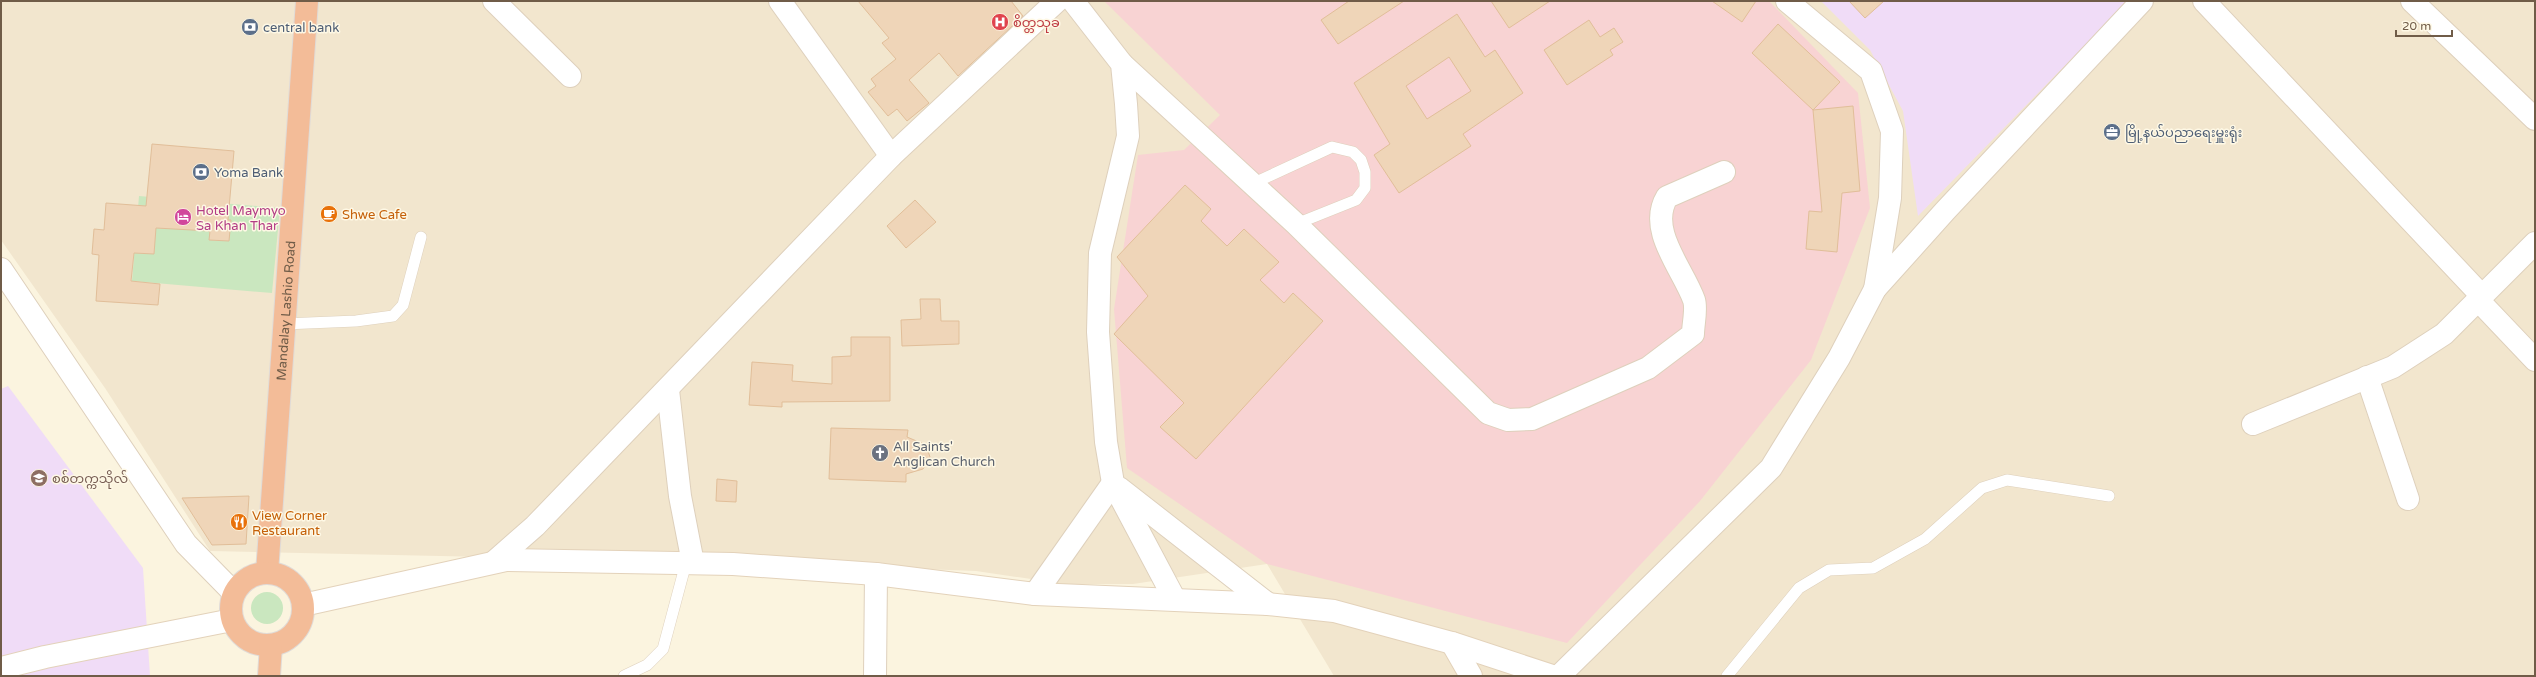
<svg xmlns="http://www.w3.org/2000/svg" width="2536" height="677" font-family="'Varela Round','Noto Sans Myanmar',sans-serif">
	<rect width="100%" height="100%" fill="#fbf4df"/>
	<polygon fill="#f2e6ce" points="1,1 2535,1 2535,676 1334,676 1267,564 1133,584 1065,584 976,571 759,563 210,551 105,388 1,240"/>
	<g fill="#f0dcf7">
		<polygon points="1821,1 2128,1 1918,216 1903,111 1870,50"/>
		<polygon points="8,386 143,568 150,676 1,676 1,389"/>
	</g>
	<polygon fill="#f8d3d3" points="1104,1 1769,1 1858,93 1870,208 1811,360 1700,501 1567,643 1267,564 1127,468 1114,309 1138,155 1184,150 1220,115"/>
	<g fill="#cae7bf">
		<polygon points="139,196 280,208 272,293 132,281"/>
		<circle cx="267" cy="608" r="16"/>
	</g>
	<g fill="#efd5b8" stroke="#e1be99" fill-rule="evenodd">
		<polygon points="858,1 1011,1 1023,16 958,76 939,53 909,80 929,103 907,121 897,109 888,116 868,92 876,86 871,79 896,59 882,43 889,38"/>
		<polygon points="1349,1 1404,1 1338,44 1321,20"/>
		<polygon points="1491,1 1550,1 1509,28"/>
		<polygon points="1712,1 1756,1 1742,22"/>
		<polygon points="1849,1 1884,1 1865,18"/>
		<path d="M1457 14 1485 57 1495 50 1523 93 1463 134 1471 146 1399 193 1374 155 1390 144 1354 83ZM1449 57 1471 91 1427 119 1406 86Z"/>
		<polygon points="1589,20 1600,37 1614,28 1623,42 1610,50 1613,55 1567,85 1544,50"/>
		<polygon points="1778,24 1840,82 1813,110 1752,53"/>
		<polygon points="1853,106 1860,191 1842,193 1837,252 1806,249 1809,211 1822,212 1813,110"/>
		<polygon points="152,144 234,151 228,220 231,220 229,241 209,240 210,231 156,228 154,254 134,253 131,281 160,284 158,305 96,301 99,255 92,254 94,229 104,230 106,203 146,206"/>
		<polygon points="1185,185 1211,209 1201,221 1227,246 1244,229 1279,262 1260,280 1284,303 1293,293 1323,321 1196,459 1160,427 1184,403 1114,334 1148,296 1117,257"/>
		<polygon points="915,200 936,222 906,248 887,226"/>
		<polygon points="920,299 940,299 941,321 959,321 959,344 902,346 901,320 921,319"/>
		<polygon points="851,337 890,337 890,401 782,402 782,407 749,405 752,362 793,365 792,381 832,384 832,357 851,356"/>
		<polygon points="831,428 908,430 907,437 926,445 930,457 923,469 906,474 906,482 829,479"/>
		<polygon points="717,479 737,481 736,502 716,501"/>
		<polygon points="249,496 246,544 212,545 182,498"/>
	</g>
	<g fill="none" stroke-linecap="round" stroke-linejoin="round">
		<defs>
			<g id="lane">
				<polyline points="1252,184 1332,147 1353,152 1361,160 1365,172 1365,188 1356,200 1296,224"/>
				<polyline points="284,324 356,321 393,316 403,305 421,237"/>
				<polyline points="624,676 647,665 663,649 686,563"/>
				<polyline points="1727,676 1799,588 1829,570 1873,568 1925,539 1982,488 2007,480 2109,496"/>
			</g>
			<g id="street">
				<polyline points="494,1 570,76"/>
				<polyline points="780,1 891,156"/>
				<polyline points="1073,1 1122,64 1126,104 1128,136 1100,253 1098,332 1106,442 1113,483 1174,598"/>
				<polyline points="1787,1 1871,71 1892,131 1890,198 1875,289"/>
				<polyline points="2204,1 2482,296"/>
				<polyline points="2412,1 2535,119"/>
				<path d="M1122 64 1296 224 1488 413 1508 420 1532 419 1648 368 1693 334C1693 324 1697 309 1694 300 1683 269 1647 230 1667 197L1724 172"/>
				<polyline points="1,269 186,544 234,593"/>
				<polyline points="2478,300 2535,360"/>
				<polyline points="2367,377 2408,499"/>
				<polyline points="668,390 680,496 693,563"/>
				<polyline points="2253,424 2393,367 2444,334 2535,243"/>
				<polyline points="1119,488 1268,604"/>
				<polyline points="494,562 535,526 891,156 1057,1"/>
				<polyline points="1035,594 1113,483"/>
				<polyline points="875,676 876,574"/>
				<polyline points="1559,676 1771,468 1839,358 1875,289 1945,211 2142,1"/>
			</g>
			<g id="secondary">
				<polyline points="303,605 506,560 733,564 876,574 1035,594 1268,604 1334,611 1452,643 1552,676"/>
				<polyline points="1452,643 1471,676"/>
				<polyline points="1,668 45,657 232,620"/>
			</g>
			<g id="highway">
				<path id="s1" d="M267 573 307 1"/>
				<circle cx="267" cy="609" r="36"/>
				<polyline points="269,676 271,645"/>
			</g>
		</defs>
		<use href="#lane" stroke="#ded0bc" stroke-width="12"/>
		<use href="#street" stroke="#ded0bc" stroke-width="24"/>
		<use href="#secondary" stroke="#e3d2ba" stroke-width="24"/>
		<use href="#highway" stroke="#e0dbd7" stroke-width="24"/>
		<use href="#lane" stroke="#fff" stroke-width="11"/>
		<use href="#street" stroke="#fff" stroke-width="22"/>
		<use href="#secondary" stroke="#fff" stroke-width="22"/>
		<use href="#highway" stroke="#f3bc98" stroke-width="22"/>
	</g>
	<defs>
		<symbol id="hospital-disc" viewBox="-11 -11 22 22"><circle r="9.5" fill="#e0444e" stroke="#fef8e5"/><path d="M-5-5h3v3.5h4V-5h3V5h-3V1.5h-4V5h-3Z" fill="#fff"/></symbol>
		<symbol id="bank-disc" viewBox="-11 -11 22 22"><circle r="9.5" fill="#5c6f8a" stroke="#fef8e5"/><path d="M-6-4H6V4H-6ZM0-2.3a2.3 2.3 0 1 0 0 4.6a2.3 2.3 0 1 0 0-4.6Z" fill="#fff"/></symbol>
		<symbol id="office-disc" viewBox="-11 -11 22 22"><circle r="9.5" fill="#5c6f8a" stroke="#fef8e5"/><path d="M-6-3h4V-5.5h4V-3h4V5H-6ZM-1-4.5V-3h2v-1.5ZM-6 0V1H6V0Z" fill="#fff"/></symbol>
		<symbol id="cafe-disc" viewBox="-11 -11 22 22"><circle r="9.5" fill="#e8710a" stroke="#fef8e5"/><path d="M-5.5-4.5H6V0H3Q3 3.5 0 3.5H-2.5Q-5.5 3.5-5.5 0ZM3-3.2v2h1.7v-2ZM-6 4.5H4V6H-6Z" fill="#fff"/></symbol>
		<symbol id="hotel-disc" viewBox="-11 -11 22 22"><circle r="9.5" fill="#d1479c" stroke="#fef8e5"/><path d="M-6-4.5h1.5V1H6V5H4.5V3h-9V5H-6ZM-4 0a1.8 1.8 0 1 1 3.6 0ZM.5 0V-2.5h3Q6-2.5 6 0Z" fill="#fff"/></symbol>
		<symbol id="church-disc" viewBox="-11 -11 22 22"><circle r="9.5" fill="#6b7280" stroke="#fef8e5"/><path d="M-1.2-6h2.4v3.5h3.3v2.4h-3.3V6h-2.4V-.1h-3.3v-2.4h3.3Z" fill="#fff"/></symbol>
		<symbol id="university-disc" viewBox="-11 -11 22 22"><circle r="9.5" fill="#8d6e63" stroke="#fef8e5"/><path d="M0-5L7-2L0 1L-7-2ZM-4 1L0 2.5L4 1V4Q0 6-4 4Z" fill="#fff"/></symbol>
		<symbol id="restaurant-disc" viewBox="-11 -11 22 22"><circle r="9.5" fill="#e8710a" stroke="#fef8e5"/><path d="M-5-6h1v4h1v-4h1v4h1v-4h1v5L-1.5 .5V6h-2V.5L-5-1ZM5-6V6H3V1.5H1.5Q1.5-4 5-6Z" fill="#fff"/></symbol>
	</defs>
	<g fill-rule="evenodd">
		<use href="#hospital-disc" x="990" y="12" width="20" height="20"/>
		<use href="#bank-disc" x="240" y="17" width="20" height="20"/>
		<use href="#office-disc" x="2102" y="122" width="20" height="20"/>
		<use href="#bank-disc" x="191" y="162" width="20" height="20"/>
		<use href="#cafe-disc" x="319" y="204" width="20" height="20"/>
		<use href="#hotel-disc" x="173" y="207" width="20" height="20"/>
		<use href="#church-disc" x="870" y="443" width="20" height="20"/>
		<use href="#university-disc" x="29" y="468" width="20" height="20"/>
		<use href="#restaurant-disc" x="229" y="512" width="20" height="20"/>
	</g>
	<g text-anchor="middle" stroke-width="3" stroke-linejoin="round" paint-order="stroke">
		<g font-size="13" fill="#be3a42" stroke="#fef8e5" text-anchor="start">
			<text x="1013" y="27">စိတ္တသုခ</text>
		</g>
		<g font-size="13" fill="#4e5e75" stroke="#fef8e5" text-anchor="start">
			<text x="263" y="32">central bank</text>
			<text x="2125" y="137">မြို့နယ်ပညာရေးမှူးရုံး</text>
			<text x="214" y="177">Yoma Bank</text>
		</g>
		<g font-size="13" fill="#b23c85" stroke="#fef8e5" text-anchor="start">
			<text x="196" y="215">Hotel Maymyo<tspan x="196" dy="15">Sa Khan Thar</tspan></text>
		</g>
		<g font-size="13" fill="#c56008" stroke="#fef8e5" text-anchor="start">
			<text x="342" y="219">Shwe Cafe</text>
			<text x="252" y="520">View Corner<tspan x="252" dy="15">Restaurant</tspan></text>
		</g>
		<g font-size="13" fill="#705c48" stroke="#fef8e5">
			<text dy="5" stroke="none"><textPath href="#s1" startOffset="263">Mandalay Lashio Road</textPath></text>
		</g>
		<g font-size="13" fill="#5b616d" stroke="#fef8e5" text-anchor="start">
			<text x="893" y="451">All Saints'<tspan x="893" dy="15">Anglican Church</tspan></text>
		</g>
		<g font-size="13" fill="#785e54" stroke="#fef8e5" text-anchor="start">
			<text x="52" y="483">စစ်‌တက္ကသိုလ်</text>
		</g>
	</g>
	<rect width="2536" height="677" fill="none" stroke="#705c48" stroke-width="4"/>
	<path d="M2396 30v6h56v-6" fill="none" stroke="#705c48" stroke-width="2"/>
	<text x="2402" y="30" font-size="12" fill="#705c48" stroke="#fef8e5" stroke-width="3" paint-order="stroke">20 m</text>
</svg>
